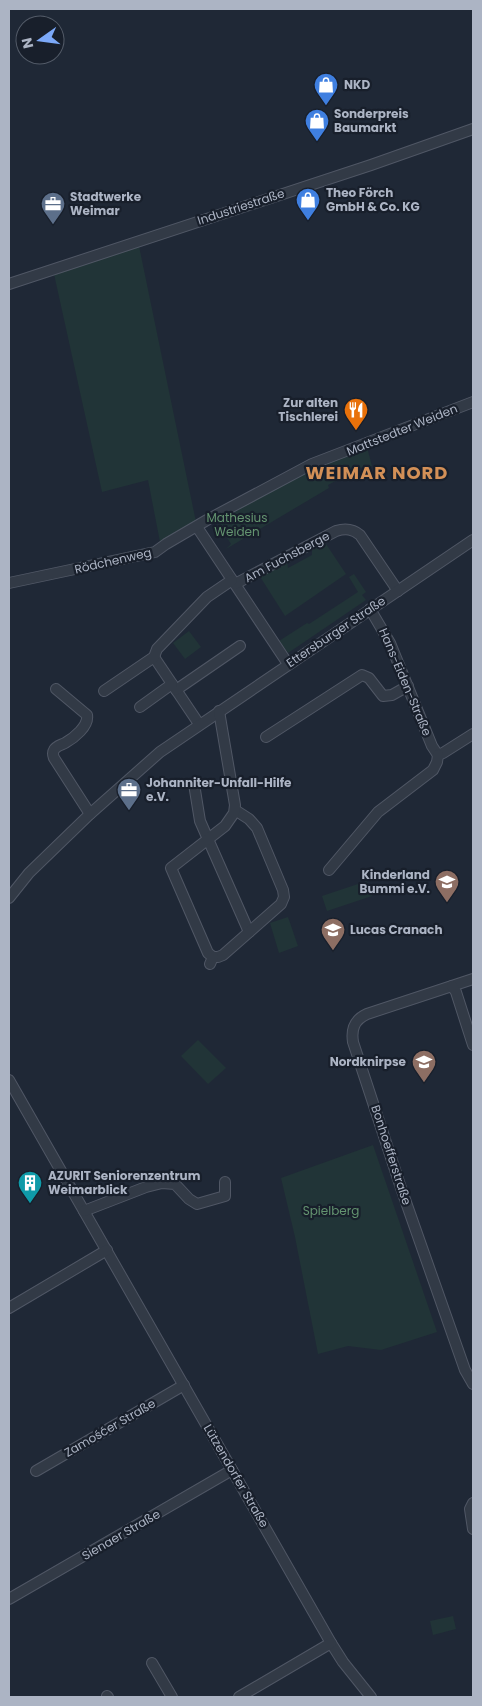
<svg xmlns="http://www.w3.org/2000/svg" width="482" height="1706" font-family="Poppins,sans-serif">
	<rect width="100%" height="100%" fill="#1f2836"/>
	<g fill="#213437">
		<polygon points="139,246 196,522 160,542 148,480 102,492 54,274"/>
		<polygon points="367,447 372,466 360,468 328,485 329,488 226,549 231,544 219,525 222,523 219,518 311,469"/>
		<polygon points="324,541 346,574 285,616 259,575 287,560 288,568 312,555 312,547"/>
		<polygon points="354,574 366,592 362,595 366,600 288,653 279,641 307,623 309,624 358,592 349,577"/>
		<polygon points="189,631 201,647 185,659 173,643"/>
		<polygon points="367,881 372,896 327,911 322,896"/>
		<polygon points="288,917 298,946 279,953 270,923"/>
		<polygon points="198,1040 226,1068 208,1084 181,1056"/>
		<polygon points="373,1145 437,1332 381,1350 348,1346 318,1354 295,1237 281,1178"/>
		<polygon points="453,1616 456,1629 433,1635 430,1621"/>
	</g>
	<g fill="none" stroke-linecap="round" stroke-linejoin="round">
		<defs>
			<g id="minor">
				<polyline points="9,284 371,165 473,129"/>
				<polyline points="197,527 288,664"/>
				<polyline points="9,583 155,552 166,544 207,520 312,464 473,402"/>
				<path d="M235 584 336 531C346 528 353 529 360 535L398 591"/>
				<polyline points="370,609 390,643 432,746 438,755"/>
				<polyline points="154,657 199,724"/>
				<path d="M56 689 87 715C89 726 74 738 65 743 61 745 56 746 54 750 52 753 53 755 54 758L90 814"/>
				<polyline points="176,690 240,646"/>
				<polyline points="104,691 154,657 157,649 207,597 232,580"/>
				<polyline points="140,707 172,684"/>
				<polyline points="266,737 362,675 369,678 383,696 392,695 408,686"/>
				<polyline points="438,755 443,753 473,734"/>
				<polyline points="194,784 200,821 249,932"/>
				<polyline points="329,870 378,812 433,770 437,762 438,755"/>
				<polyline points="9,898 29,873 90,814 160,752 473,540"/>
				<polyline points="213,957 218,957 223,955 281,904 284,897 283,890 257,828 249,819 235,810"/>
				<polyline points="210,964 213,957 208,953 171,868 225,826 234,813 235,805 219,711"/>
				<path d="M473 979 367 1014C354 1020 351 1029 353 1042L401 1188 465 1370 473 1384"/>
				<polyline points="452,986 456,992 473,1045"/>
				<polyline points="9,1080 331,1643 343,1662 371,1697"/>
				<polyline points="84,1211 146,1187 162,1183 175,1184 189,1199 197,1204 225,1196 225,1182"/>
				<polyline points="9,1308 107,1250"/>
				<polyline points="36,1471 184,1385"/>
				<polyline points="473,1503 470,1509 473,1529"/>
				<polyline points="9,1599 232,1470"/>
				<polyline points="152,1663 172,1697"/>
				<polyline points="107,1696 108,1697"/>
				<polyline points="239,1697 331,1643"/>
			</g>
		</defs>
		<use href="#minor" stroke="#505765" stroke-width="12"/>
		<use href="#minor" stroke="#323a46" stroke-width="10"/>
	</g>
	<defs>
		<symbol id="shop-pin" viewBox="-11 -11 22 30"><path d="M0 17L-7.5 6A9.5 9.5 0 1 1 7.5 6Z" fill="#3f7fe0" stroke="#181f2b"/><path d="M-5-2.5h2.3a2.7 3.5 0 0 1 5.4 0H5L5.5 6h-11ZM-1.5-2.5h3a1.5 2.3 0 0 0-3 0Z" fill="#fff"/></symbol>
		<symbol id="office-pin" viewBox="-11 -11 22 30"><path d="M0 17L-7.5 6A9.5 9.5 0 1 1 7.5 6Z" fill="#5c6f8a" stroke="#181f2b"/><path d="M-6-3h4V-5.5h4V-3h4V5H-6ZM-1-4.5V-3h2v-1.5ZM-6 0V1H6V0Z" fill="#fff"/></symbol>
		<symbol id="restaurant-pin" viewBox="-11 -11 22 30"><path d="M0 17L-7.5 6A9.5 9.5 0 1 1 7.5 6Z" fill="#e8710a" stroke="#181f2b"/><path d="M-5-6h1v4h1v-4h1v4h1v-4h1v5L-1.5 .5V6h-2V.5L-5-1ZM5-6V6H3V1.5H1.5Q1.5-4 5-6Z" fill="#fff"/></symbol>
		<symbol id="school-pin" viewBox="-11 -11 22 30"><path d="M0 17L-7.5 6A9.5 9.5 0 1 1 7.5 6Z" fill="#8d6e63" stroke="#181f2b"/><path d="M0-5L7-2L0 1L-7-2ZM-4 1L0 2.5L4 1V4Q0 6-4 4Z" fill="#fff"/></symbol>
		<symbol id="building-pin" viewBox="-11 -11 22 30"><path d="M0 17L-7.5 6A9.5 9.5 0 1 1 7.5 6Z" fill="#0f9aa8" stroke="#181f2b"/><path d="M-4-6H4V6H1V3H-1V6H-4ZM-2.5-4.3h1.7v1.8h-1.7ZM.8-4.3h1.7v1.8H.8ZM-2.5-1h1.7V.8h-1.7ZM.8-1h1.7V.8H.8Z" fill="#fff"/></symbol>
	</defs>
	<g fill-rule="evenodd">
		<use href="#shop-pin" x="312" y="71" width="28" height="38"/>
		<use href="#shop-pin" x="303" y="107" width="28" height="38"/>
		<use href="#shop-pin" x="294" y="186" width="28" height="38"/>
		<use href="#office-pin" x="39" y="190" width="28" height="38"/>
		<use href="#restaurant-pin" x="342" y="396" width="28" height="38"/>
		<use href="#office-pin" x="115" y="776" width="28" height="38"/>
		<use href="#school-pin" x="433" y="868" width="28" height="38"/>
		<use href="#school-pin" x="319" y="916" width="28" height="38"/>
		<use href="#school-pin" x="410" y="1048" width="28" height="38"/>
		<use href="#building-pin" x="16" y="1169" width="28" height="38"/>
	</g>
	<g text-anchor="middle" stroke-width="4.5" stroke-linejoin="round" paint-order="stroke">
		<g font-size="12" font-weight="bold" fill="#acb4c4" stroke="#181f2b" text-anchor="start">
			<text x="344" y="89">NKD</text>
			<text x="334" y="118">Sonderpreis<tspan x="334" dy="14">Baumarkt</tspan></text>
			<text x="326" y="197">Theo Förch<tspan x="326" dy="14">GmbH &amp; Co. KG</tspan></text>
			<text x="70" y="201">Stadtwerke<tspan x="70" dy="14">Weimar</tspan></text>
			<text x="338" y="407" text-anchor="end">Zur alten<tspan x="338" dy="14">Tischlerei</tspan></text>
			<text x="146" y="787">Johanniter-Unfall-Hilfe<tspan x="146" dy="14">e.V.</tspan></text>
			<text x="430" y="879" text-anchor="end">Kinderland<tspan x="430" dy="14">Bummi e.V.</tspan></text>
			<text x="350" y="934">Lucas Cranach</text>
			<text x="406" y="1066" text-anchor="end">Nordknirpse</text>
			<text x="48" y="1180">AZURIT Seniorenzentrum<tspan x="48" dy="14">Weimarblick</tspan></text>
		</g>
		<g font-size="12" fill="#acb4c4" stroke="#181f2b">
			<text transform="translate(241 207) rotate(-18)" y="4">Industriestraße</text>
			<text transform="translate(402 430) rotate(-22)" y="4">Mattstedter Weiden</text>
			<text transform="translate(287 557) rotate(-28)" y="4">Am Fuchsberge</text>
			<text transform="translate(113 561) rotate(-13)" y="4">Rödchenweg</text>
			<text transform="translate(336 632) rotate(-34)" y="4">Ettersburger Straße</text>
			<text transform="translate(405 682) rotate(67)" y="4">Hans-Eiden-Straße</text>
			<text transform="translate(391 1155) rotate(72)" y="4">Bonhoefferstraße</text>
			<text transform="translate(110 1428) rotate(-30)" y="4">Zamośćer Straße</text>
			<text transform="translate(236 1476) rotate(60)" y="4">Lützendorfer Straße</text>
			<text transform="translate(121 1535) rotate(-30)" y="4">Sienaer Straße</text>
		</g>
		<g font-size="12" fill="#649470" stroke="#181f2b">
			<text x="237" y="522">Mathesius<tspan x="237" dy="14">Weiden</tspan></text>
			<text x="331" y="1215">Spielberg</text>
		</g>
		<g font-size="18" font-weight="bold" letter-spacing="1" fill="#d39057" stroke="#181f2b">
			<text x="377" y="479">WEIMAR NORD</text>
		</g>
	</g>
	<rect width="482" height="1706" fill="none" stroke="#acb4c4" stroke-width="20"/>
	<g transform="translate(40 40) rotate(256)"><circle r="24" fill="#181f2b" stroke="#535b68"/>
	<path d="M0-4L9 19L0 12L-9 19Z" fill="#7ca9f9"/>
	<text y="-8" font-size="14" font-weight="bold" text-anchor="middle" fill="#acb4c4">N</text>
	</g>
</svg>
